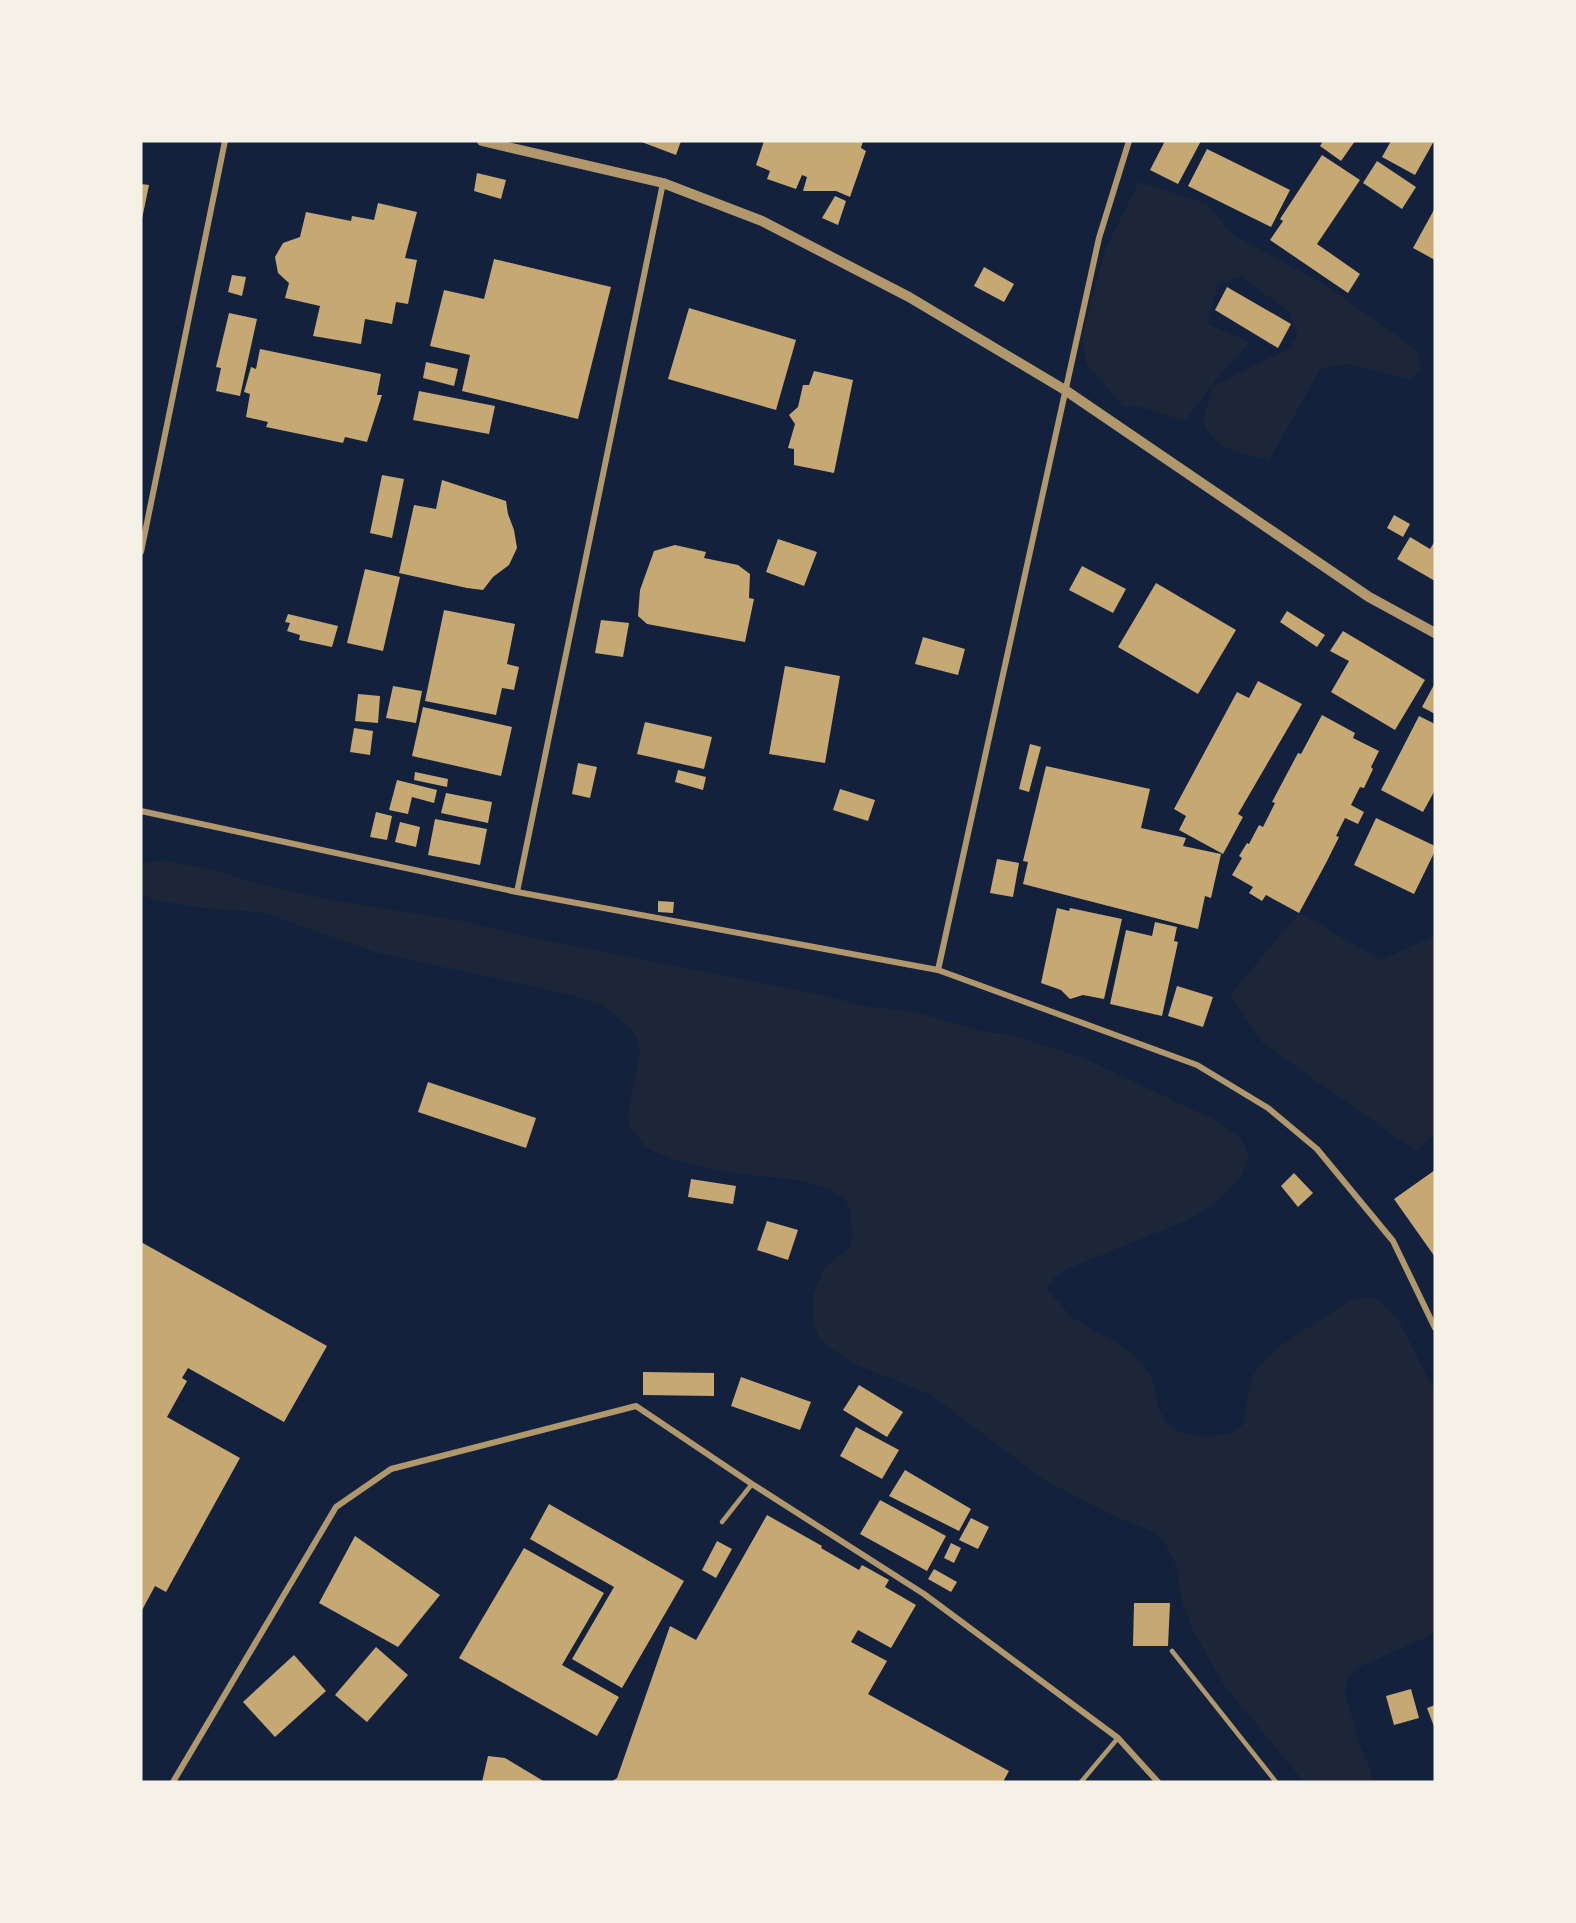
<svg xmlns="http://www.w3.org/2000/svg" width="1576" height="1923" font-family="Rubik,sans-serif">
	<rect width="100%" height="100%" fill="#14213d"/>
	<g fill="#1d2539">
		<path d="M1139 182 1207 204 1233 235 1324 284 1416 350 1421 368 1412 380 1350 364 1321 368 1269 460C1239 453 1218 452 1203 422L1212 387 1288 349 1298 336 1289 311 1241 277 1218 283 1207 324 1250 342 1217 378 1185 421 1141 407 1123 406 1086 363 1082 337 1105 250Z"/>
		<polygon points="161,860 210,869 263,885 331,900 462,921 523,936 818,994 864,1006 915,1012 981,1031 1011,1035 1081,1057 1215,1120 1242,1140 1248,1153 1247,1164 1240,1178 1216,1203 1190,1219 1067,1269 1054,1278 1046,1289 1073,1318 1131,1352 1152,1377 1159,1409 1167,1423 1179,1432 1207,1437 1236,1432 1244,1423 1251,1380 1258,1367 1280,1346 1350,1301 1365,1297 1377,1299 1398,1319 1435,1392 1435,1633 1355,1669 1348,1679 1345,1692 1358,1739 1375,1782 1304,1782 1224,1685 1191,1627 1181,1598 1177,1567 1164,1541 1151,1531 1108,1513 1047,1482 930,1394 857,1365 833,1350 819,1337 813,1323 813,1295 825,1266 849,1249 852,1242 851,1211 845,1199 833,1191 804,1181 725,1172 678,1161 648,1149 629,1127 628,1115 640,1051 636,1036 627,1025 603,1006 572,995 378,953 261,912 201,908 154,900 141,893 141,864"/>
		<polygon points="1299,913 1381,960 1435,936 1435,1134 1416,1151 1263,1043 1230,995"/>
	</g>
	<g fill="#c6a872">
		<polygon points="639,141 681,141 676,155"/>
		<polygon points="764,141 863,141 861,148 866,151 850,197 836,191 803,191 807,177 802,175 796,189 767,179 770,171 756,165"/>
		<polygon points="1165,141 1201,141 1178,184 1150,170"/>
		<polygon points="1323,141 1355,141 1341,161 1320,146"/>
		<polygon points="1391,141 1434,141 1415,175 1382,157"/>
		<polygon points="1207,149 1290,190 1271,227 1188,186"/>
		<polygon points="1322,155 1360,180 1317,244 1360,274 1348,293 1270,240 1283,221 1280,219"/>
		<polygon points="1377,161 1416,187 1402,209 1363,183"/>
		<polygon points="477,173 506,180 501,199 474,191"/>
		<polygon points="141,184 149,185 142,219 141,219"/>
		<polygon points="835,196 846,201 838,225 822,218"/>
		<polygon points="378,203 417,212 405,258 417,260 408,304 396,302 392,324 365,319 361,344 313,336 320,306 285,298 289,283 278,273 275,257 283,243 300,237 306,212 351,221 352,216 374,220"/>
		<polygon points="1435,208 1435,260 1413,248"/>
		<polygon points="494,259 611,287 578,419 462,391 470,355 430,346 444,290 484,299"/>
		<polygon points="984,267 1014,284 1004,302 974,286"/>
		<polygon points="232,275 246,277 242,296 228,292"/>
		<polygon points="1227,287 1291,324 1278,348 1215,310"/>
		<polygon points="689,308 796,340 776,410 668,379"/>
		<polygon points="229,313 257,319 240,396 216,391 221,368 216,367"/>
		<polygon points="260,349 381,374 377,395 382,395 367,442 345,437 343,443 266,427 268,422 246,417 250,394 244,392 251,367 256,369"/>
		<polygon points="426,362 458,369 454,386 423,378"/>
		<polygon points="814,371 853,380 834,473 794,465 794,449 788,448 795,424 789,415 798,407 803,385 809,385"/>
		<polygon points="419,391 495,406 489,434 413,420"/>
		<polygon points="382,475 404,479 392,538 370,533"/>
		<polygon points="442,480 506,501 508,514 514,530 517,548 509,565 493,577 483,590 467,588 399,573 414,505 436,509"/>
		<polygon points="1394,515 1410,524 1403,537 1387,528"/>
		<polygon points="1410,537 1430,549 1435,541 1435,581 1397,559"/>
		<polygon points="778,539 817,552 804,586 766,572"/>
		<polygon points="675,545 706,552 704,558 738,565 750,574 749,598 754,599 745,642 647,624 638,616 640,590 654,551"/>
		<polygon points="1082,566 1126,589 1113,613 1069,590"/>
		<polygon points="365,569 400,577 383,651 347,643"/>
		<polygon points="1156,583 1236,630 1198,694 1118,647"/>
		<polygon points="444,610 515,624 507,664 519,667 514,690 502,688 496,715 425,701"/>
		<polygon points="1287,611 1325,635 1317,647 1280,622"/>
		<polygon points="288,614 338,626 332,647 299,640 300,635 287,631 290,623 285,622"/>
		<polygon points="601,620 629,623 623,657 595,653"/>
		<polygon points="1343,631 1425,680 1395,730 1331,692 1349,661 1330,651"/>
		<polygon points="923,637 965,649 958,675 915,664"/>
		<polygon points="785,666 840,676 825,763 769,754"/>
		<polygon points="1258,681 1302,704 1238,814 1243,817 1223,854 1179,830 1186,816 1174,809 1237,692 1249,698"/>
		<polygon points="1435,683 1435,714 1422,707"/>
		<polygon points="393,686 422,691 416,723 386,718"/>
		<polygon points="358,694 380,696 378,723 355,721"/>
		<polygon points="423,707 512,727 501,776 412,756"/>
		<polygon points="1322,715 1355,733 1353,738 1379,751 1371,767 1373,769 1364,788 1360,787 1351,805 1364,812 1358,824 1345,818 1336,836 1339,837 1326,863 1299,913 1266,895 1262,901 1249,893 1253,887 1232,875 1242,858 1239,856 1247,843 1249,844 1259,825 1263,827 1275,803 1272,802 1298,753 1301,754"/>
		<polygon points="1419,716 1435,724 1435,790 1423,812 1381,790"/>
		<polygon points="645,722 712,737 704,769 637,754"/>
		<polygon points="354,728 373,731 370,755 350,752"/>
		<polygon points="1030,744 1041,747 1029,792 1019,789"/>
		<polygon points="578,763 597,767 590,798 572,794"/>
		<polygon points="1046,766 1150,789 1141,828 1186,838 1183,846 1221,854 1211,898 1205,896 1198,929 1023,884 1028,862 1023,861"/>
		<polygon points="678,770 706,777 703,790 675,782"/>
		<polygon points="415,772 448,779 447,787 414,780"/>
		<polygon points="397,780 437,790 434,803 412,797 408,814 389,810"/>
		<polygon points="840,789 875,800 868,821 833,810"/>
		<polygon points="446,793 492,802 488,823 441,813"/>
		<polygon points="376,812 392,816 387,840 370,837"/>
		<polygon points="1376,818 1435,846 1435,851 1414,894 1354,865"/>
		<polygon points="435,819 487,829 480,865 428,855"/>
		<polygon points="400,822 420,827 416,847 395,842"/>
		<polygon points="997,859 1019,863 1013,897 990,893"/>
		<polygon points="658,901 674,902 673,913 658,912"/>
		<polygon points="1057,908 1069,911 1070,908 1122,919 1104,999 1083,995 1070,999 1061,990 1041,983"/>
		<polygon points="1155,922 1177,927 1174,941 1178,942 1162,1016 1110,1004 1126,930 1152,936"/>
		<polygon points="1177,986 1213,997 1203,1027 1168,1016"/>
		<polygon points="428,1082 536,1118 526,1148 418,1112"/>
		<polygon points="1435,1170 1435,1257 1394,1199"/>
		<polygon points="1294,1173 1313,1193 1298,1207 1281,1186"/>
		<polygon points="691,1179 736,1186 733,1204 688,1197"/>
		<polygon points="767,1221 798,1230 788,1260 757,1250"/>
		<polygon points="141,1242 327,1346 284,1422 188,1368 182,1378 187,1381 167,1417 240,1458 166,1592 155,1586 141,1612"/>
		<polygon points="643,1372 714,1373 714,1396 643,1395"/>
		<polygon points="741,1377 811,1402 800,1430 731,1406"/>
		<polygon points="859,1385 903,1412 887,1437 843,1410"/>
		<polygon points="856,1427 899,1450 882,1479 840,1456"/>
		<polygon points="905,1470 971,1509 959,1531 889,1496"/>
		<polygon points="880,1500 946,1536 927,1571 860,1534"/>
		<polygon points="549,1504 684,1581 622,1688 572,1659 614,1587 530,1539"/>
		<polygon points="767,1515 822,1546 821,1548 859,1570 862,1565 889,1580 885,1587 916,1605 891,1648 858,1630 851,1642 887,1661 868,1694 1009,1771 1003,1782 611,1782 617,1778 670,1626 696,1640"/>
		<polygon points="971,1518 989,1527 978,1549 959,1540"/>
		<polygon points="355,1536 440,1595 398,1647 319,1603"/>
		<polygon points="717,1541 732,1549 716,1578 702,1570"/>
		<polygon points="951,1543 961,1548 954,1563 944,1558"/>
		<polygon points="524,1548 604,1593 562,1665 619,1697 597,1736 459,1658"/>
		<polygon points="934,1569 957,1582 951,1592 928,1579"/>
		<polygon points="1134,1603 1170,1603 1168,1646 1133,1646"/>
		<polygon points="376,1647 408,1675 367,1722 335,1695"/>
		<polygon points="294,1655 326,1691 275,1737 243,1702"/>
		<polygon points="1411,1689 1419,1718 1394,1725 1386,1696"/>
		<polygon points="1435,1705 1435,1729 1427,1708"/>
		<polygon points="488,1756 505,1758 545,1782 482,1782"/>
	</g>
	<g fill="none" stroke-linecap="round" stroke-linejoin="round">
		<g stroke="#b1986c" stroke-width="4.5">
			<polyline points="722,1522 752,1484"/>
			<polyline points="1172,1651 1276,1782"/>
			<polyline points="1081,1782 1118,1738"/>
		</g>
		<g stroke="#b1986c" stroke-width="6">
			<polyline points="141,552 225,141"/>
			<polyline points="141,811 517,892 938,970 1197,1065 1268,1108 1317,1149 1393,1241 1435,1328"/>
			<polyline points="517,892 663,183"/>
			<polyline points="938,970 1099,238 1129,141"/>
			<polyline points="173,1782 336,1507 391,1469 636,1406 752,1484 924,1594 1118,1738 1158,1782"/>
		</g>
		<polyline stroke="#b1986c" stroke-width="10" points="482,141 663,183 762,221 909,297 1065,390 1369,597 1435,633"/>
	</g>
	<rect width="1576" height="1923" fill="none" stroke="#f6f1e7" stroke-width="285"/>
</svg>
